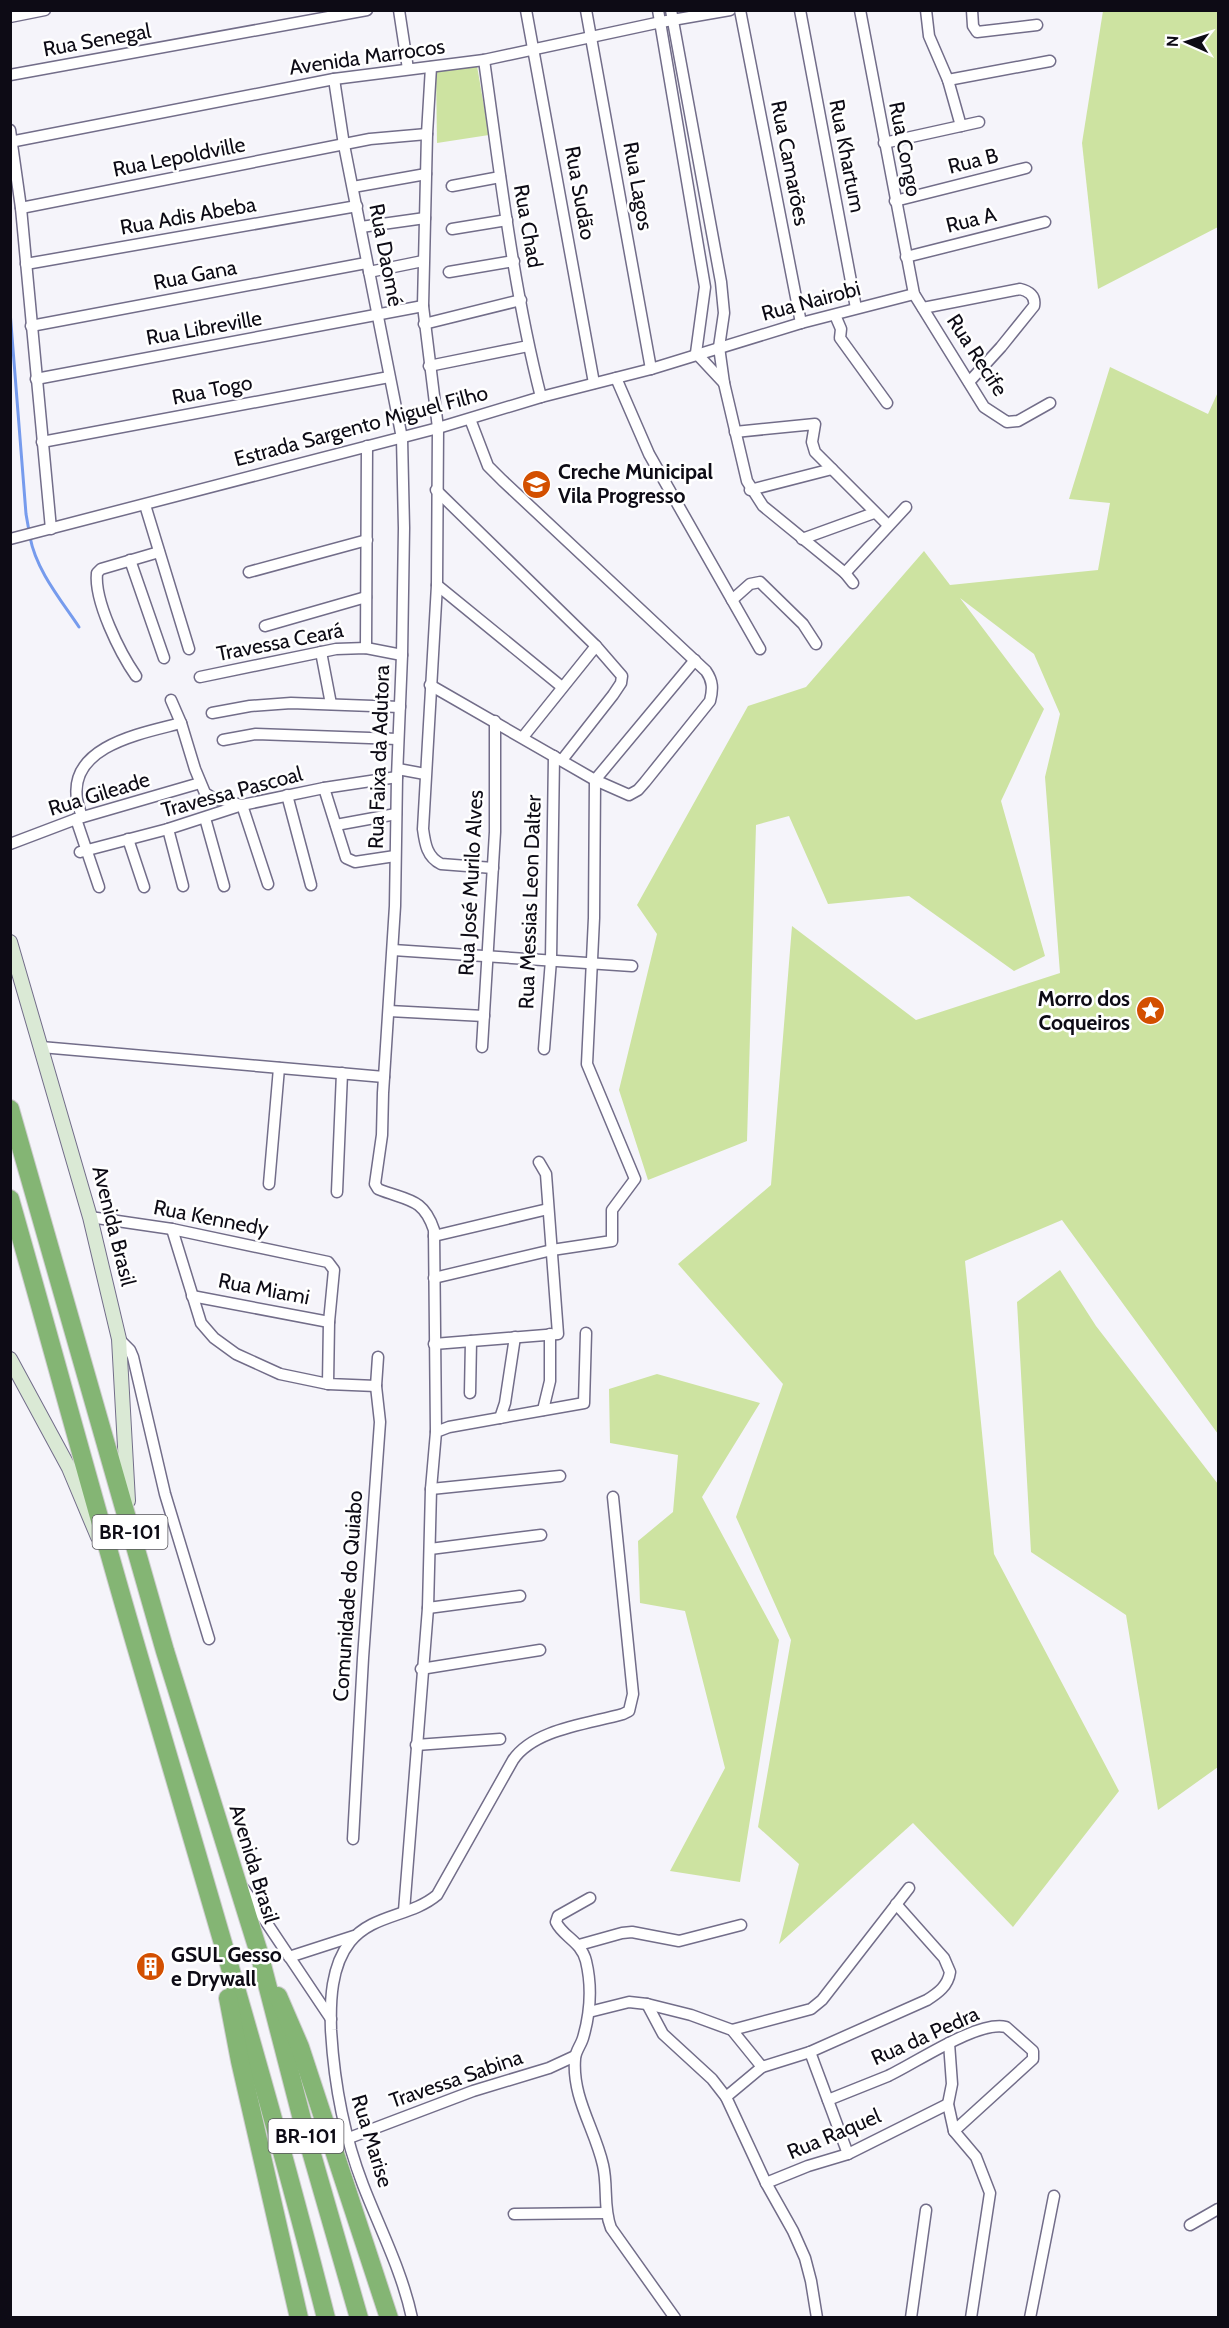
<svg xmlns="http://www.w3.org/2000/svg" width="1229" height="2328" font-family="Cabin,sans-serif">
	<rect width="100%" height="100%" fill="#f5f4fa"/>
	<g fill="#cde3a1">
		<polygon points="1103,11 1218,11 1218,227 1098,289 1082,143"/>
		<polygon points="477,66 489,135 437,143 436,72"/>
		<polygon points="1110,367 1208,414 1218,392 1218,1434 1062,1220 965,1261 994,1554 1119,1791 1013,1927 913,1823 779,1944 799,1864 758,1827 791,1640 736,1517 783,1384 678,1264 771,1185 792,926 916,1020 1060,973 1045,777 1060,714 1034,654 960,598 1044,709 1001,801 1045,956 1014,971 909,896 828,904 789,816 756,825 747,1141 648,1180 619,1090 657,934 637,905 748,706 806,687 924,551 950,585 1098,570 1110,503 1069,499"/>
		<polygon points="1060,1270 1096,1326 1218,1484 1218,1767 1158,1810 1126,1615 1031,1552 1017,1302"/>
		<polygon points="657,1374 760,1403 702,1497 779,1640 740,1882 670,1871 725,1768 685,1611 640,1603 638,1541 673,1512 678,1455 610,1443 609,1389"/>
	</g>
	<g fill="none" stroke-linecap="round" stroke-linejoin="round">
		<g stroke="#769bed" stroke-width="3">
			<polyline points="10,311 26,514 29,531"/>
			<path d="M30 537C36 570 61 600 79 627"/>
		</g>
		<defs>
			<g id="street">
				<polyline points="399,10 408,69"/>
				<polyline points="526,10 594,383"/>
				<polyline points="586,10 651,369"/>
				<polyline points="658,10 705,287 696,353 724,383"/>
				<polyline points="671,10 721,282 724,313 719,347 724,383 747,481 763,506 845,573 853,583"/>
				<polyline points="740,10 801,323"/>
				<polyline points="800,10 856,308"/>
				<polyline points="860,10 914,294 984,407 1007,422 1018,421 1050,403"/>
				<polyline points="926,10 929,36 948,80 961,126"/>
				<polyline points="972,10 973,26 977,32 1037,25"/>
				<polyline points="10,17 45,10"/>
				<path d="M484 60C500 173 513 287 541 397"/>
				<path d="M431 67 427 134 423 306 438 428 437 585 423 829C425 844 427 857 441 864L493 868"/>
				<polyline points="10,75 367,10"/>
				<path d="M334 79 344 145 402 438 404 528 402 655 397 777 395 906 383 1093 382 1135 375 1184 378 1189C407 1201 423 1197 434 1230L436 1432"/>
				<polyline points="948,80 1050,61"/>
				<polyline points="10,130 21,208 51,529"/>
				<polyline points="10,142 334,79 484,60 661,22 730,10"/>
				<polyline points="884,143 979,122"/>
				<polyline points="452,186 500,177"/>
				<polyline points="353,187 426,174"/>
				<polyline points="895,201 1026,168"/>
				<polyline points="21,208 370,139 427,134"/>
				<polyline points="361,227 425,218"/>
				<polyline points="452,229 507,220"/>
				<polyline points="906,257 1045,222"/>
				<polyline points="26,264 357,206"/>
				<polyline points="369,272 423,261"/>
				<polyline points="449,272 514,261"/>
				<path d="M923 308 1020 289C1029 291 1036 296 1034 306L1001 347 969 382"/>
				<polyline points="835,315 841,329 840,338 887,403"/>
				<polyline points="424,324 521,300"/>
				<polyline points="31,326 366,263"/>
				<polyline points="429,366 528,346"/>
				<polyline points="616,378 649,454 760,649"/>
				<polyline points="36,379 423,306"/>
				<polyline points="735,432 815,424 812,442 815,452 888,525"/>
				<polyline points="42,442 389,377"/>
				<polyline points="436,490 596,646 622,676 621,683 613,695 562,760"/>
				<polyline points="750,490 832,469"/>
				<polyline points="145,505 189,649"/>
				<polyline points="10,539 438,428 541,397 651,369 801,323 914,294"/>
				<polyline points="802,539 874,513"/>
				<polyline points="130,560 164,658"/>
				<polyline points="249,572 367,540"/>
				<polyline points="845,573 906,507"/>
				<polyline points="437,585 562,687"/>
				<polyline points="732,600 750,584 760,582 803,624 816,644"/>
				<polyline points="265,626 366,597"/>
				<polyline points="366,648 367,446"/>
				<polyline points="321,652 331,704"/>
				<path d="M136 676C120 653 94 601 97 573L101 569 159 552"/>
				<polyline points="200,677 336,649 366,648 402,655"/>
				<path d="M430 685 595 780 629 795 638 790 645 782 710 701C713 689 713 681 706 671L502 480 488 466 470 419"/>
				<polyline points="171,700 181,723 195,769 205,793 213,798 242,805 268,884"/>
				<polyline points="212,713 250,706 291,703 400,707"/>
				<polyline points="523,737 596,646"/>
				<polyline points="223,740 256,734 398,739"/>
				<polyline points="398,769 425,774"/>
				<polyline points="324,788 346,858 355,862 395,856"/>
				<polyline points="287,795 311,885"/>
				<path d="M82 817C80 811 78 805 77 799 69 745 144 733 181 723"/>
				<polyline points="205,818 224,886"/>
				<polyline points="76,819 99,887"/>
				<polyline points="336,825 396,814"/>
				<polyline points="168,829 183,886"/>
				<polyline points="128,839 144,887"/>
				<polyline points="10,844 76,819 200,783"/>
				<polyline points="80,852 168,829 242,805 324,788 397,777"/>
				<polyline points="393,950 632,966"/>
				<polyline points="389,1011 484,1016"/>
				<polyline points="41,1047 384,1077"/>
				<polyline points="482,1047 495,832 495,721"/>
				<polyline points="544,1049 551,960 554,756"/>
				<polyline points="269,1184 279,1068"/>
				<polyline points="337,1192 342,1073"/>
				<polyline points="90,1217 172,1229 328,1262 334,1270 329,1322 328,1384 376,1386"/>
				<polyline points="172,1229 201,1323 214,1338 236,1354 280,1374 328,1384"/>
				<polyline points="434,1236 548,1209"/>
				<polyline points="434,1278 552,1250 612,1241 612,1210 635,1179 587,1064 594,918 595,780 695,660"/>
				<polyline points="192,1296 329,1322"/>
				<polyline points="119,1339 130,1350 133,1357 165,1494 209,1639"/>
				<polyline points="434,1344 558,1334 546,1174 539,1162"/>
				<polyline points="470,1393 471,1341"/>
				<polyline points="543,1410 550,1381 550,1334"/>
				<polyline points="500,1418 505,1403 515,1337"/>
				<polyline points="431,1489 560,1476"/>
				<polyline points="430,1549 541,1535"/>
				<polyline points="428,1608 520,1596"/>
				<polyline points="421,1669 540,1650"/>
				<polyline points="416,1745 500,1739"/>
				<polyline points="353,1839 363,1658 380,1422 376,1386 378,1357"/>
				<polyline points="244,1889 331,2019"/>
				<path d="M590 1898 558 1916 556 1922C563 1937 581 1941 586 1961 592 1986 590 2014 583 2038 581 2045 575 2052 575 2059 572 2098 595 2129 603 2165 608 2186 603 2208 611 2228L675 2318"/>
				<polyline points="404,1911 428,1608 431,1489 436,1432 449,1427 584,1403 586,1333"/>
				<polyline points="579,1945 622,1933 632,1932 679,1941 741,1925"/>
				<polyline points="289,1957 354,1936"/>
				<polyline points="647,2004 663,2034 712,2079 726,2097 766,2183 793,2231 805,2258 811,2281 817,2318"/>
				<polyline points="589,2012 629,2002 647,2004 691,2015 732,2030 762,2067"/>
				<polyline points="732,2030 811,2009 822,2000 909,1888"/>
				<polyline points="949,2043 952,2084 948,2104 954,2131 976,2157 990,2193 971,2318"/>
				<polyline points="810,2052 848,2154"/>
				<path d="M726 2097 762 2067 810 2052 927 2000C938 1993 948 1986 950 1972L944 1958 896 1904"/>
				<path d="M828 2100C848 2092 868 2084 888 2076 916 2063 978 2020 1006 2027L1033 2051V2059L954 2131"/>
				<polyline points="349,2138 473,2091 549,2068 575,2056"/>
				<polyline points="766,2183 808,2166 848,2154 948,2104"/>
				<polyline points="514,2214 606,2213"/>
				<polyline points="1190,2225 1218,2209"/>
				<path d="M412 2318C402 2271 380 2229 363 2185 344 2136 334 2082 331 2030 330 2001 331 1966 350 1942 372 1914 411 1917 437 1895L513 1760C534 1729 588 1724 623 1714L629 1711 633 1694 613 1497"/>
				<polyline points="911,2318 926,2210"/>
				<polyline points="1030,2318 1054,2196"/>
			</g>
			<g id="secondary">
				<polyline points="10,942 90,1217 119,1339 128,1501"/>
				<polyline points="10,1359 69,1468 98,1537"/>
			</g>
			<g id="highway">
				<polyline points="10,1109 165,1651 259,1953 304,2127 359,2318"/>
				<path d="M10 1199C54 1353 95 1507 140 1660 204 1879 270 2097 326 2318"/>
				<polyline points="278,1996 300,2047 389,2318"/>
				<polyline points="228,1998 240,2061 299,2318"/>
			</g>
		</defs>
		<use href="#street" stroke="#726d89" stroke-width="13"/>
		<use href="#secondary" stroke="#726d89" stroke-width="16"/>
		<use href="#highway" stroke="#cfced0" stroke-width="20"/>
		<use href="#street" stroke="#fff" stroke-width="10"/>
		<use href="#secondary" stroke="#dae9d5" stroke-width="14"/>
		<use href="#highway" stroke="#84b574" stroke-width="18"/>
	</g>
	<defs>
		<symbol id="school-disc" viewBox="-11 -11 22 22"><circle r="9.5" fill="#d34f00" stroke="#fff"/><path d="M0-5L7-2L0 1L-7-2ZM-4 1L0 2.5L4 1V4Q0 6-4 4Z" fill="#fff"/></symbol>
		<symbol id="sight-disc" viewBox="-11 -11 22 22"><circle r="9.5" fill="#d34f00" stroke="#fff"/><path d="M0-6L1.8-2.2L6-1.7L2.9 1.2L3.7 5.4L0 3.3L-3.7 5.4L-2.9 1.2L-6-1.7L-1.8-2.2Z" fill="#fff"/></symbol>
		<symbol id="building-disc" viewBox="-11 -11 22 22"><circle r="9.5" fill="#d34f00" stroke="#fff"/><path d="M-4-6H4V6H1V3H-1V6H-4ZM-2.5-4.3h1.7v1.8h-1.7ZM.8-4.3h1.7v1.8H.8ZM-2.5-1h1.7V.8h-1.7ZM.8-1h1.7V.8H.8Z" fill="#fff"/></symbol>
	</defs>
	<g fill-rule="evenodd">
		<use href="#school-disc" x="520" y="468" width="33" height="33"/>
		<use href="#sight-disc" x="1134" y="994" width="33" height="33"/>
		<use href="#building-disc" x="134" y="1950" width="33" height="33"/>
	</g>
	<g text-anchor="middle" stroke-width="5" stroke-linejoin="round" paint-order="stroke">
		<g fill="#fff" stroke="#56545b" stroke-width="1.5">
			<rect x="92.5" y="1515" width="75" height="34" rx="4.5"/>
			<rect x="268.5" y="2119" width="75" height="34" rx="4.5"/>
		</g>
		<g font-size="20" font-weight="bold" fill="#0d0b15">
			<text x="130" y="1539">BR-101</text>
			<text x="306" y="2143">BR-101</text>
		</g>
		<g font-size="21" fill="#0d0b15" stroke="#fff">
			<text transform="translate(97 40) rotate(-10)" y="7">Rua Senegal</text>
			<text transform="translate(367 57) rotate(-8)" y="7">Avenida Marrocos</text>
			<text transform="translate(905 149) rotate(79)" y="7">Rua Congo</text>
			<text transform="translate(847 156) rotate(79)" y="7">Rua Khartum</text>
			<text transform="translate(179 157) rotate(-11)" y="7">Rua Lepoldville</text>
			<text transform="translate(973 161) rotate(-14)" y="7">Rua B</text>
			<text transform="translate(790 163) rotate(79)" y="7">Rua Camarões</text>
			<text transform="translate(638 186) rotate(80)" y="7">Rua Lagos</text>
			<text transform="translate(580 193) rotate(80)" y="7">Rua Sudão</text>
			<text transform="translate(188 216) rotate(-10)" y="7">Rua Adis Abeba</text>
			<text transform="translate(971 220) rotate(-14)" y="7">Rua A</text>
			<text transform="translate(528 226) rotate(80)" y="7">Rua Chad</text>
			<text transform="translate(386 255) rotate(79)" y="7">Rua Daomé</text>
			<text transform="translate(195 275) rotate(-11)" y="7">Rua Gana</text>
			<text transform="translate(811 301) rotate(-15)" y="7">Rua Nairobi</text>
			<text transform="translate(204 328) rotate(-10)" y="7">Rua Libreville</text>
			<text transform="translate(977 355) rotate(57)" y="7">Rua Recife</text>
			<text transform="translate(212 390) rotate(-11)" y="7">Rua Togo</text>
			<text transform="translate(361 426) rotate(-15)" y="7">Estrada Sargento Miguel Filho</text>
			<text transform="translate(280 642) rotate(-11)" y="7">Travessa Ceará</text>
			<text transform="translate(379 757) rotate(-88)" y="7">Rua Faixa da Adutora</text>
			<text transform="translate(232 792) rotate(-15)" y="7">Travessa Pascoal</text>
			<text transform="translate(99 794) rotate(-17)" y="7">Rua Gileade</text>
			<text transform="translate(471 883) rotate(-87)" y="7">Rua José Murilo Alves</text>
			<text transform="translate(530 902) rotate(-88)" y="7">Rua Messias Leon Dalter</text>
			<text transform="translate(211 1218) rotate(11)" y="7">Rua Kennedy</text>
			<text transform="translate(114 1226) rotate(76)" y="7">Avenida Brasil</text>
			<text transform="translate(264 1289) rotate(11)" y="7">Rua Miami</text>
			<text transform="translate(348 1596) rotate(-86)" y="7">Comunidade do Quiabo</text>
			<text transform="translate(254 1864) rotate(73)" y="7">Avenida Brasil</text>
			<text transform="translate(925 2036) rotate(-24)" y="7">Rua da Pedra</text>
			<text transform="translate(456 2079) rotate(-19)" y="7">Travessa Sabina</text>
			<text transform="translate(834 2134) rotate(-23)" y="7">Rua Raquel</text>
			<text transform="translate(372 2141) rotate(73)" y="7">Rua Marise</text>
		</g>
		<g font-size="21" font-weight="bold" fill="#0d0b15" stroke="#fff" text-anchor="start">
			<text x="558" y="479">Creche Municipal<tspan x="558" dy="24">Vila Progresso</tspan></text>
			<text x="1130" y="1006" text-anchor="end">Morro dos<tspan x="1130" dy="24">Coqueiros</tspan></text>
			<text x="171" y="1962">GSUL Gesso<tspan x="171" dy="24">e Drywall</tspan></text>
		</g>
	</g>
	<rect width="1229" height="2328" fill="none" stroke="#0d0b15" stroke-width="24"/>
	<g transform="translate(1187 42) rotate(273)" stroke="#ffffff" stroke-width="4.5" paint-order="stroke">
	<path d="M0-4.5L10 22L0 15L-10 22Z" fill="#0d0b15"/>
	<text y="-9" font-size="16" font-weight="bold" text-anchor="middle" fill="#0d0b15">N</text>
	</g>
</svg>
